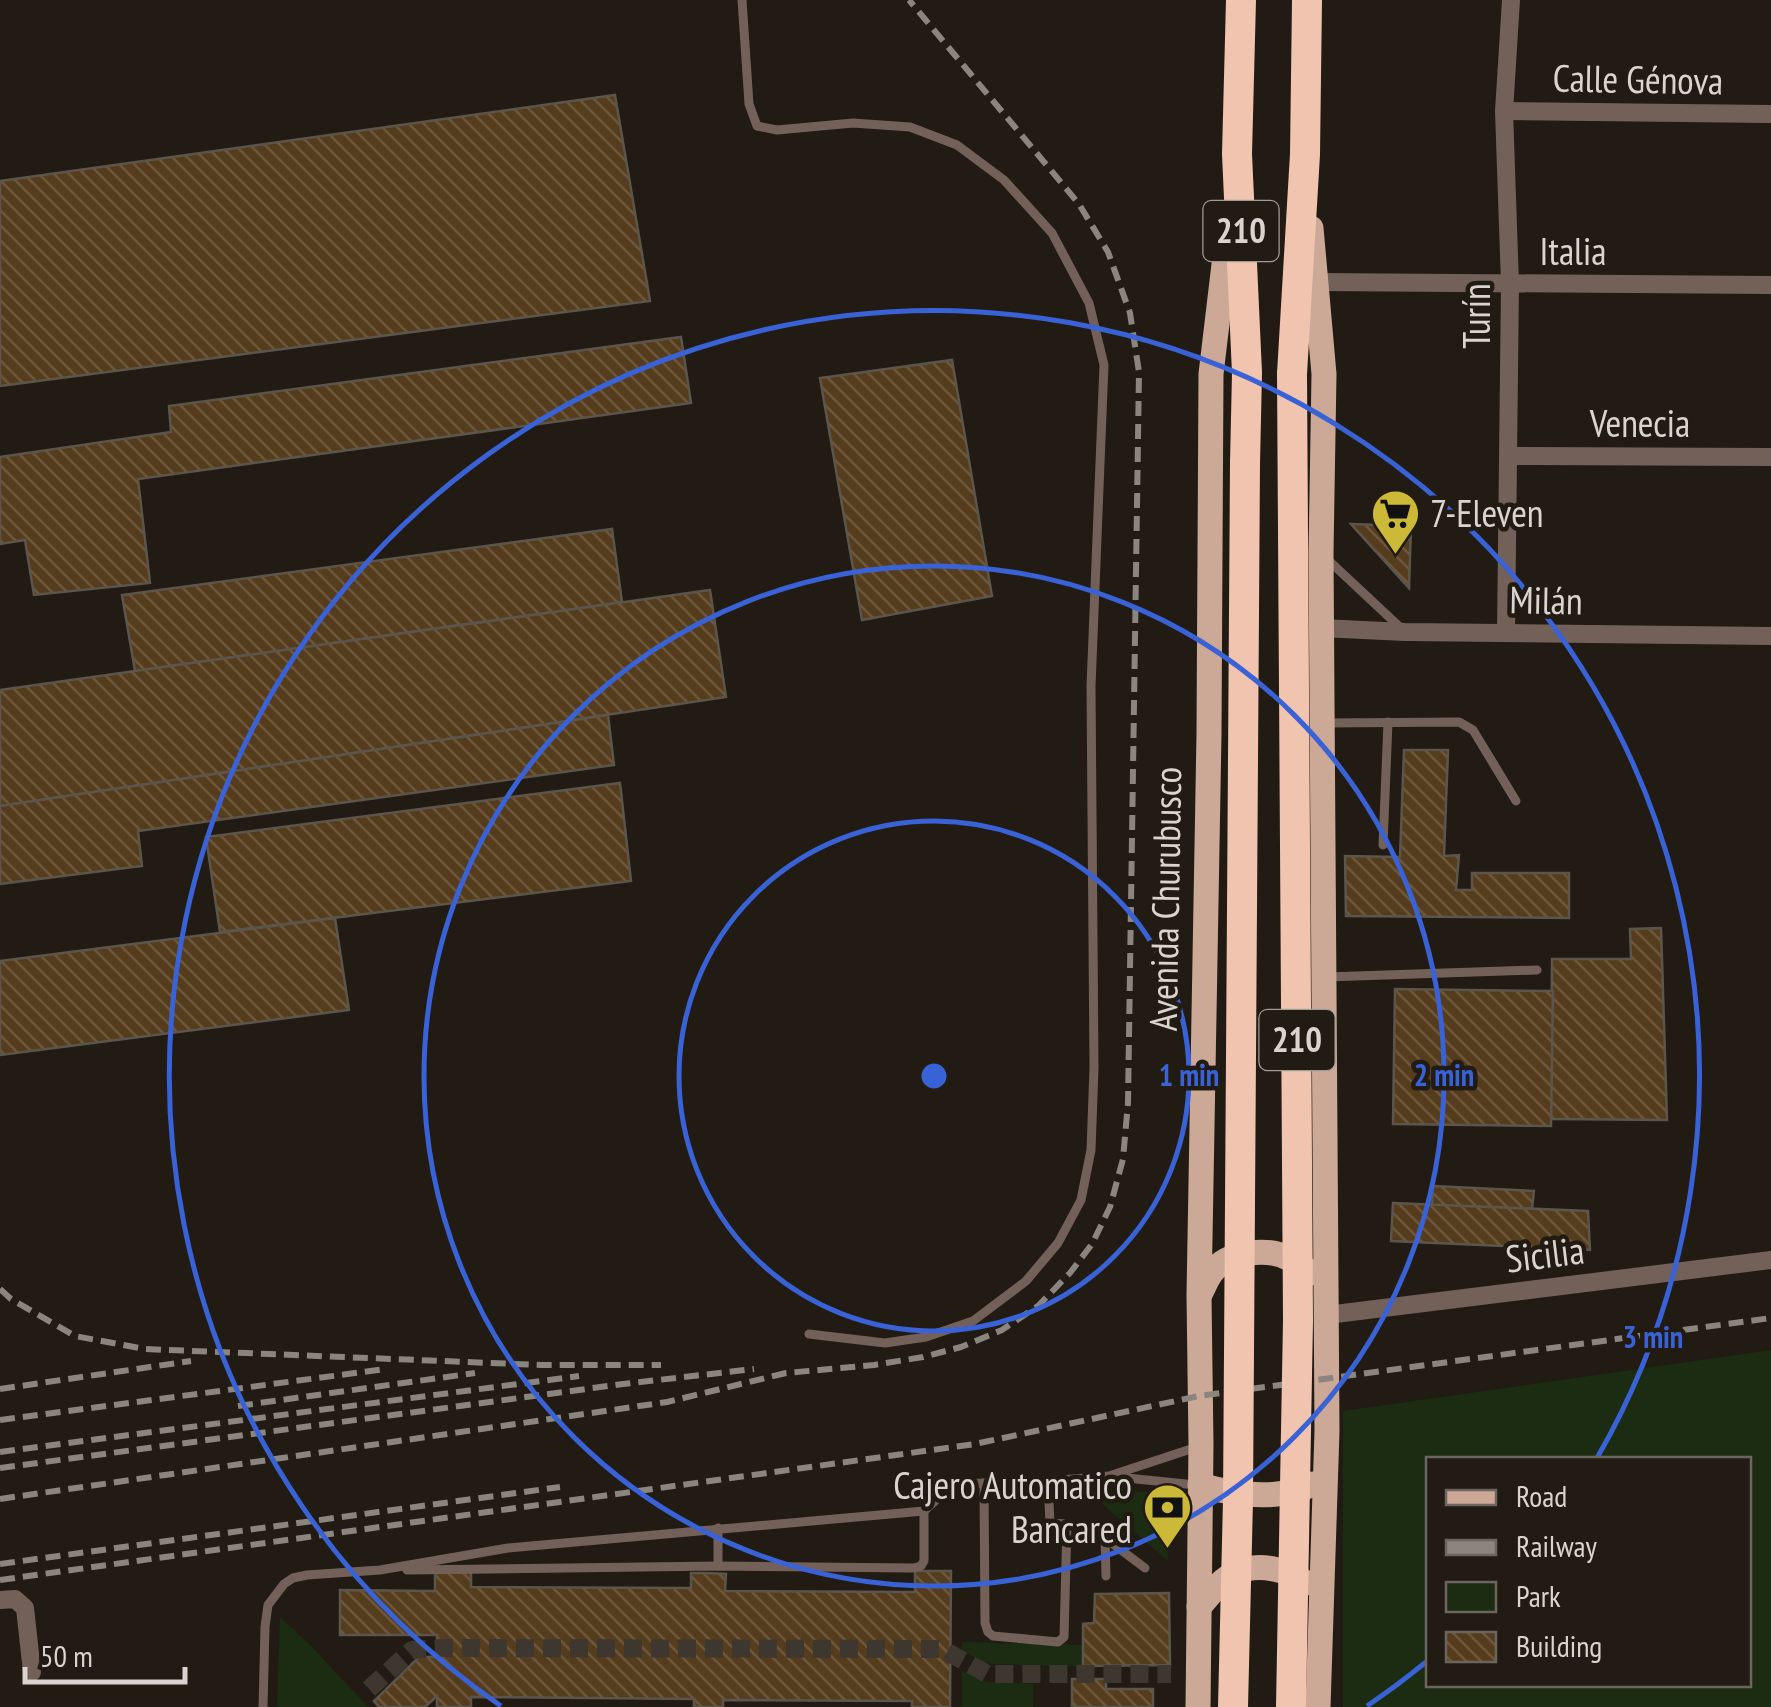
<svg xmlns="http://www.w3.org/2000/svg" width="1771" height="1707" font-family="'PT Sans Narrow',sans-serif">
	<defs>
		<pattern id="building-back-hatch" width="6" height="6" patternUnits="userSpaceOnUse" patternTransform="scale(2.5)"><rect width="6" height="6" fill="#553c1c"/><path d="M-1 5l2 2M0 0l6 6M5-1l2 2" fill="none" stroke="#6d573c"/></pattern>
	</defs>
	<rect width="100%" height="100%" fill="#211b13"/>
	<g fill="#1c2c12" fill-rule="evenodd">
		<path d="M1771 1350V1707H1343V1411ZM1428 1460H1748V1684H1428Z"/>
		<polygon points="1063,1490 1166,1492 1168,1561 1099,1501 1063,1501"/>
		<polygon points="280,1617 310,1645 368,1707 277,1707"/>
		<polygon points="962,1642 1083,1645 1083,1666 985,1664 962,1649"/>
		<polygon points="962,1671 986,1682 1033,1684 1033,1707 962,1707"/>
	</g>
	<g fill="url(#building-back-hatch)" stroke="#5c554c" stroke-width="2.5">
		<polygon points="615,95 650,301 0,386 0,181"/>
		<polygon points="681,337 691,403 138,479 150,583 34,595 25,540 0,544 0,457 171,432 169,406"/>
		<polygon points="952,360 992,596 862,620 820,378"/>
		<polygon points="1351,524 1411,526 1409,588"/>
		<polygon points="612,529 622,602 135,671 122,595"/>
		<polygon points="710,590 726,697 0,806 0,690"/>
		<polygon points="608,715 614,765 138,831 142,866 0,884 0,806"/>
		<polygon points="1404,750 1448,750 1444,856 1459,855 1456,890 1472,890 1472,873 1569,873 1569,918 1346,916 1345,856 1400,857"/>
		<polygon points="620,783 631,881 220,932 206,837"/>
		<polygon points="335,918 349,1010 0,1055 0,961"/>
		<polygon points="1661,928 1667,1120 1551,1119 1552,959 1631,959 1630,929"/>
		<polygon points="1395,989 1553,991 1551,1126 1393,1124"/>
		<polygon points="1433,1186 1534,1191 1532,1209 1432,1205"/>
		<polygon points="1393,1203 1588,1211 1590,1250 1391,1241"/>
		<polygon points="435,1570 471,1571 471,1587 691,1588 691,1573 706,1573 726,1574 725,1591 915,1592 915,1571 951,1571 950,1707 912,1707 912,1701 723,1700 723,1707 694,1707 694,1699 471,1697 471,1707 437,1707 437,1696 425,1707 379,1707 374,1701 419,1657 437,1657 437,1635 340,1635 340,1590 435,1591"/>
		<polygon points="1169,1593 1170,1665 1083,1666 1083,1624 1094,1623 1095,1594"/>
		<polygon points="1072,1679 1106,1679 1106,1689 1153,1689 1153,1707 1072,1707"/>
	</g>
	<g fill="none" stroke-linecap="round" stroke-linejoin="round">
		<polyline stroke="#3d372f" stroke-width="18" stroke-dasharray="18 9" stroke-linecap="butt" points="369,1689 412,1650 442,1648 942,1649 987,1674 1171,1674"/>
		<g stroke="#736159" stroke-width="9">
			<polyline points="742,0 749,104 757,126 777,130 853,123 910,127 957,145 1004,180 1052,233 1089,303 1104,365 1091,686 1094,1068 1091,1150 1081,1200 1058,1243 1026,1281 973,1321 926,1337 885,1343 809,1334"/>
			<polyline points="1327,559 1403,630"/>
			<polyline points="1326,723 1459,722 1473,730 1516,801"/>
			<polyline points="1383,845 1388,722"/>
			<polyline points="1326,977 1537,970"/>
			<polyline points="1117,1477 1196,1485"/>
			<polyline points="984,1483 985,1623 988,1632 993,1636 1058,1642 1064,1637 1067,1524 1050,1523 1048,1481"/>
			<polyline points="1067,1524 1095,1532 1105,1538 1106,1576"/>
			<polyline points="718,1528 718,1566"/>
			<polyline points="1105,1538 1145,1568"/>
			<polyline points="407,1570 718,1566 913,1568 921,1566 924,1561 924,1511"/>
			<polyline points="263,1707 265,1627 268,1605 284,1584 293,1578 307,1575 380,1570 508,1548 924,1511 954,1484 1048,1481 1109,1476 1197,1447"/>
		</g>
		<g stroke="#736159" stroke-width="18">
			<polyline points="1504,111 1771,114"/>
			<polyline points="1316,282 1771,285"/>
			<polyline points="1509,456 1771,457"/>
			<polyline points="1321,628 1405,632 1771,636"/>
			<polyline points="1506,633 1510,284 1504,111 1511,0"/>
			<polyline points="1327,1315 1771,1260"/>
			<polyline points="0,1600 15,1599 25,1608 32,1672"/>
		</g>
		<g stroke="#cca897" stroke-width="25">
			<polyline points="1311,228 1324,374 1321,553 1327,1431 1318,1707"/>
			<path d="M1200 1294C1204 1287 1207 1278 1212 1272 1229 1251 1268 1247 1290 1259 1298 1262 1304 1269 1311 1273"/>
			<path d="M1200 1485C1235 1495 1279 1501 1313 1484"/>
			<path d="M1199 1607C1209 1596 1220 1580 1235 1573 1258 1562 1286 1569 1306 1583"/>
			<polyline points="1198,1707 1201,1445 1199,1295 1209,734 1211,374 1230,214"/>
		</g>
		<g stroke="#f0c4af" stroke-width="30">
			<polyline points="1241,0 1237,154 1247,373 1245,463"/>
			<polyline points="1292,374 1305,154 1307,0"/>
		</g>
		<g stroke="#8a857e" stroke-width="6" stroke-dasharray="15 8" stroke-linecap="butt">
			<polyline points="0,1289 11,1299 75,1336 145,1349 541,1365 661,1365"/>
			<polyline points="0,1389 191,1361"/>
			<polyline points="238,1406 475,1373"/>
			<polyline points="0,1420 386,1369"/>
			<polyline points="0,1452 579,1376"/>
			<polyline points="0,1468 623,1384 754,1369"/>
			<polyline points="0,1499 667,1402 786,1373 874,1365 923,1357 961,1347 1002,1330 1038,1306 1070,1273 1092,1244 1110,1207 1123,1159 1128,1103 1139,372 1130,313 1108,252 1079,204 909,0"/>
			<polyline points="0,1564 560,1487"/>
			<polyline points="0,1580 975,1444 1199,1396 1771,1318"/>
		</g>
		<g stroke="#f0c4af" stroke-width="30">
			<polyline points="1233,1707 1238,1500 1245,463"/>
			<polyline points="1291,1707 1298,1320 1292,374"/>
		</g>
	</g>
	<g fill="none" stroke="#3962d7" stroke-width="5">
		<circle cx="934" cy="1076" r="255"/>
		<circle cx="934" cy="1076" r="510"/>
		<path d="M1426 1662A765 765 0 0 1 1367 1706M501 1706A765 765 0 1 1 1597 1458"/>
	</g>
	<defs>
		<symbol id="supermarket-pin" viewBox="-11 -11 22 30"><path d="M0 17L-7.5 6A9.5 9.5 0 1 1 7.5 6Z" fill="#ccb938" stroke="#211b13"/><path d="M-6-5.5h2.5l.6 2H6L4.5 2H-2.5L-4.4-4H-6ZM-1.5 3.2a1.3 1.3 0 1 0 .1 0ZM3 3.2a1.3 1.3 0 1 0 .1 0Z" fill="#111"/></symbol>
		<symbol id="bank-pin" viewBox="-11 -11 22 30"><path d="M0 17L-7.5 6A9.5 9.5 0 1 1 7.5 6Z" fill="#ccb938" stroke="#211b13"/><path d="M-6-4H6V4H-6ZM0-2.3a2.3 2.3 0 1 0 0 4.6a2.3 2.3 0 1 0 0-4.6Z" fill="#111"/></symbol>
	</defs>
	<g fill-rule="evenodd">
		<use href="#supermarket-pin" x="1368" y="486" width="55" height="75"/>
		<use href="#bank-pin" x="1140" y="1480" width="55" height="75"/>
	</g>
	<g text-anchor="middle" stroke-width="9" stroke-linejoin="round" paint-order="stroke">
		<g fill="#211b13" stroke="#a29c97" stroke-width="2.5">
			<rect x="1203.5" y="201" width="75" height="60" rx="8"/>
			<rect x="1259.5" y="1010" width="75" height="60" rx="8"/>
		</g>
		<g font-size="35" font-weight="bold" fill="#d9d4cf">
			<text x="1241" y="243">210</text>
			<text x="1297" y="1052">210</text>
		</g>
		<g font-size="38" fill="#d9d4cf" stroke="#211b13">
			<text transform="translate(1638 80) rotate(1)" y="13">Calle Génova</text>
			<text x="1573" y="265">Italia</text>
			<text transform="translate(1477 316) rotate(-90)" y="13">Turín</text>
			<text x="1640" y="437">Venecia</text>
			<text transform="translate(1546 601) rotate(1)" y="13">Milán</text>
			<text transform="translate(1166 899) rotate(-89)" y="13">Avenida Churubusco</text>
			<text transform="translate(1545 1255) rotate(-7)" y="13">Sicilia</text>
		</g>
		<g font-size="38" fill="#d9d4cf" stroke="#211b13" text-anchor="start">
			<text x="1430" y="527">7-Eleven</text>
			<text x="1132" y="1499" text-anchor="end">Cajero Automatico<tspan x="1132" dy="44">Bancared</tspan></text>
		</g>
	</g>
	<circle cx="934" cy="1076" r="15" fill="#3962d7" stroke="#211b13" stroke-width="5"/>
	<g font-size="30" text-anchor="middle" font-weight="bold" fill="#3962d7" stroke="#211b13" stroke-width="9" stroke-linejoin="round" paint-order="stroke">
		<text x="1189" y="1086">1 min</text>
		<text x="1444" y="1086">2 min</text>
		<text x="1653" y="1348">3 min</text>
	</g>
	<rect x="1426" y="1457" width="325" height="230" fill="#211b13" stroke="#6b655e" stroke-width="2.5"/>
	<rect x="1446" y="1490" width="50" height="15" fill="#cca897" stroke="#6b655e" stroke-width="2.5"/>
	<text x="1516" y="1507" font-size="30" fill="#d9d4cf">Road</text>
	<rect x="1446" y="1540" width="50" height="15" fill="#8a857e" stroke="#6b655e" stroke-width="2.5"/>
	<text x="1516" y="1557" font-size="30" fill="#d9d4cf">Railway</text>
	<rect x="1446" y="1582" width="50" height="30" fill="#1c2c12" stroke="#6b655e" stroke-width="2.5"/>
	<text x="1516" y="1607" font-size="30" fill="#d9d4cf">Park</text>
	<rect x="1446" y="1632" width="50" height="30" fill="url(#building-back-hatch)" stroke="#6b655e" stroke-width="2.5"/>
	<text x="1516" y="1657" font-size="30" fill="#d9d4cf">Building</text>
	<path d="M25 1667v15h160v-15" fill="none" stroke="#d9d4cf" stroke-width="5"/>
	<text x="40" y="1667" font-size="30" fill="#d9d4cf" stroke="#211b13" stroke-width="8" paint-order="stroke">50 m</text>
</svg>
